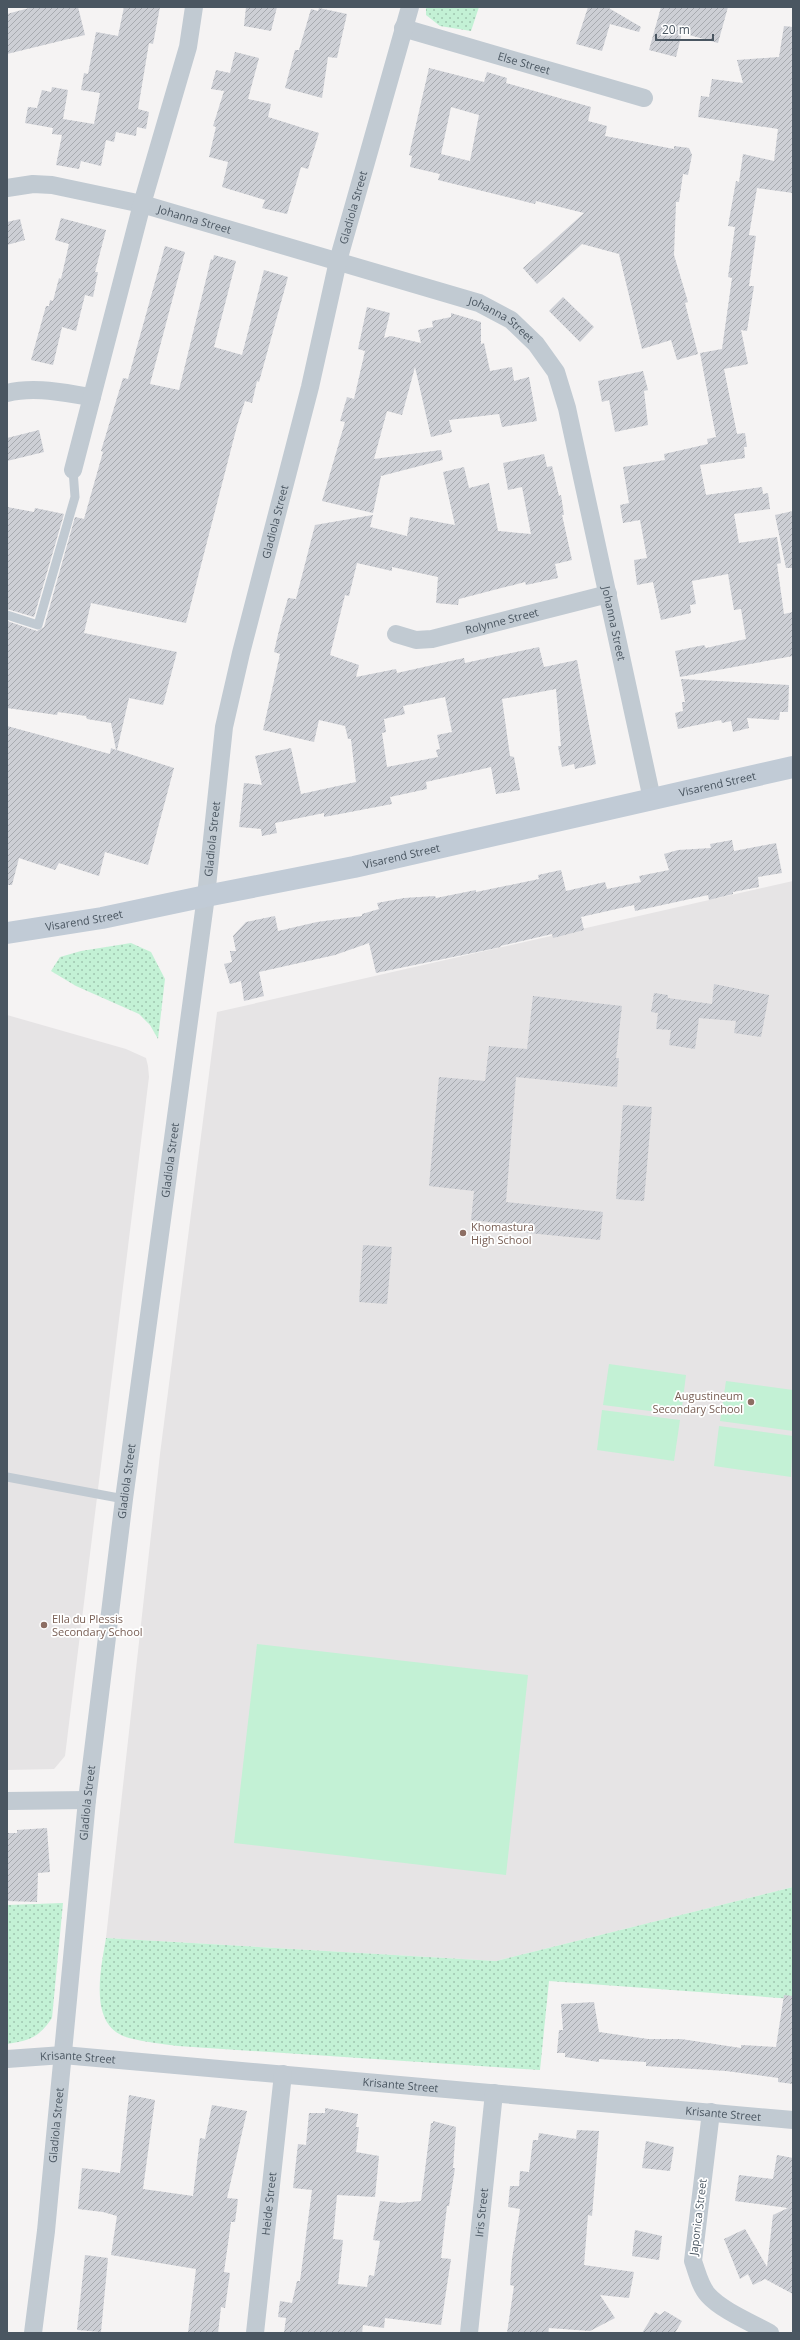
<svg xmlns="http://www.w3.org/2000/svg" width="800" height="2340" font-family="'Open Sans',sans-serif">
	<defs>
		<pattern id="green-dots" width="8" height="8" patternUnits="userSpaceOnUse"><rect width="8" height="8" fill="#c3f1d5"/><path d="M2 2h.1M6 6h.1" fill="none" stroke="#a0c6b0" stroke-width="1.8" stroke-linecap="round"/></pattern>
		<pattern id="building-hatch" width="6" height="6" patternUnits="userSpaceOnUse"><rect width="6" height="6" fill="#cdcfd5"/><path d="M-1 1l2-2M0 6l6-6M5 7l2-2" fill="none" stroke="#a8abb0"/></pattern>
	</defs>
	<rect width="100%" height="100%" fill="#f5f3f3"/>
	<g fill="#e6e4e5">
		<polygon points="793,881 793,1887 496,1961 106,1938 160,1454 217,1012"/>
		<polygon points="7,1015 126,1049 146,1058 148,1066 149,1077 65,1756 54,1769 7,1770"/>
	</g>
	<g fill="url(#green-dots)">
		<polygon points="426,7 479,7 471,31 440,26 426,15"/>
		<polygon points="131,943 151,952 165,979 158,1039 150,1025 139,1014 76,986 51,971 60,957 81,951"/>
		<path d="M793 1887V1999L549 1981 540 2070 178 2046C162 2044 145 2042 129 2038 87 2027 101 1969 106 1938L496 1961Z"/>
		<path d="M63 1903 52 2018C38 2038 31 2040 7 2044V1905Z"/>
	</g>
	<g fill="#c3f1d5">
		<polygon points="609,1364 686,1375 681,1415 603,1405"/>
		<polygon points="726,1381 793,1390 793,1431 720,1421"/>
		<polygon points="602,1410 680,1420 674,1461 597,1450"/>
		<polygon points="719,1426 793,1436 791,1477 714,1466"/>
		<polygon points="257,1644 528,1675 506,1875 234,1843"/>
	</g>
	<g fill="url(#building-hatch)" fill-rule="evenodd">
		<polygon points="33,7 78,7 85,35 7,54 7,14"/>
		<polygon points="124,7 160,7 153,44 149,43 138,109 149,112 146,129 137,127 136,136 116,132 114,142 106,140 101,166 81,161 79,169 56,165 62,135 52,134 53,128 25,123 28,107 37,108 42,90 51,92 52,87 68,90 63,119 94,124 100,93 81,90 84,73 88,74 96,32 118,36"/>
		<polygon points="246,7 277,7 271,31 244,26"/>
		<polygon points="588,7 607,7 641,27 639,32 610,24 602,51 576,44"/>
		<polygon points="661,7 728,7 718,43 682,33 676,57 649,50"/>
		<polygon points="319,8 347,14 337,58 328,57 322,98 285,88 295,50 299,50 311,9 318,11"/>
		<polygon points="784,26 793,27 793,193 757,188 749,235 756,236 749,286 754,286 747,331 741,330 748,364 724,369 737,434 745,433 747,447 744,447 745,458 700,465 706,495 762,487 763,494 768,493 770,509 734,514 739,543 777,537 781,563 777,564 784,614 793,612 793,656 680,677 675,651 704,645 706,648 746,639 741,609 734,610 728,574 692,581 696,604 690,605 691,613 661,620 653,582 637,585 634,560 647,558 640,520 623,523 620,505 629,503 623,467 665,460 664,454 708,444 707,439 716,437 700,353 722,349 732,278 728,277 735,227 728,226 736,181 739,182 743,154 774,161 778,129 698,117 701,96 709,97 712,79 743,83 737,60 779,57"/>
		<polygon points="235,52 259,58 248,99 271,104 268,117 319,133 308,169 301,167 287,214 262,208 265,200 222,187 228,162 209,157 216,127 213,126 224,91 211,89 216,70 230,73"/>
		<path d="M429 68 484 82 487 72 507 78 506 83 591 107 588 121 607 126 605 136 674 149V146L689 148 692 155 688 175 683 174 679 202H676L674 255 688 302 685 303 698 354 677 360 671 340 642 349 619 254 582 244 537 284 523 268 584 213 536 201 535 204 438 180 440 174 410 167 412 156 409 155ZM451 107 479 115 470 161 441 154Z"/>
		<polygon points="61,218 106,230 95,272 98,272 93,297 85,295 76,331 62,327 53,365 31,360 46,306 49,306 50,300 53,301 59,278 61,279 69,244 55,240"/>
		<polygon points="20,219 25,240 7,245 7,222"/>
		<polygon points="165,246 185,252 150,384 179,390 211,259 213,260 214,255 236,261 214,347 242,355 264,270 288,277 259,382 257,381 252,403 245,401 237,426 186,623 91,603 84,633 177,652 163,705 129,698 117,750 174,768 148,865 105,852 99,876 59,863 55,870 19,858 12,885 7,885 7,726 110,754 111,748 116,750 111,723 87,719 86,716 58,712 57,715 7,708 7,621 37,631 44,627 75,517 84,519 103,452 101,451 123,378 128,379"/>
		<polygon points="563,297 594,327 580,342 549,311"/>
		<polygon points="367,307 390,313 384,338 391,336 421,343 418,330 433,327 432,321 451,317 451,313 481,322 481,344 484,343 490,371 512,367 514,381 529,377 537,421 502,427 499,414 449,420 452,432 431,437 415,367 402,415 387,411 374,459 441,450 443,460 381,476 373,513 322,501 345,422 340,421 347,397 354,399 365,351 358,349"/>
		<polygon points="643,371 648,390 644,391 648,425 615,432 609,400 602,402 598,381"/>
		<polygon points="39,430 44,452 7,461 7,438"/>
		<path d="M544 454 547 467 552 466 559 496 561 495 564 515H562L572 560 555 564 558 578 526 585 525 582 459 599 458 605 436 603 438 577 392 567V571L357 563 349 596 345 595 330 655 359 665 356 677 396 669 397 673 464 658 465 663 539 647 544 667 577 660 596 764 575 769 574 764 562 767 558 746H561L556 689 502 699 510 756 514 757 520 790 496 794 491 767 426 782 427 789 390 797 392 804 324 817V813L275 823 277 833 262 836 261 829 239 827 244 783 262 785 255 756 291 748 301 794 356 782 351 739H348L345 726 319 720 314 742 263 730 280 654 274 652 279 630 288 598 296 599 315 525 373 515 370 527 407 536 410 517 455 525 443 472 464 467 469 488 489 483 498 531 531 534 522 487 508 490 503 463ZM445 697 452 732 437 735 440 749 436 750 438 757 387 767 382 733 386 732 384 719 405 714 403 706Z"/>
		<polygon points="7,507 34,512 35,508 64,514 34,617 7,609"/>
		<polygon points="793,511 793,568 786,568 775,515"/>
		<polygon points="681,679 789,685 788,712 780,712 779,720 747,718 749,728 733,732 731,721 722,723 721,720 678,729 675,713 683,711 682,702 685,702"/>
		<polygon points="732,840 734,851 776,843 782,873 758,877 759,887 733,892 733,894 709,900 708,895 635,911 634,905 581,917 584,930 553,938 552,934 500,946 501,947 376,973 369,943 335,955 259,972 264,996 244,1001 241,981 230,984 224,964 232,962 230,951 236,951 233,936 246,922 275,916 278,931 317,922 362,916 362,914 379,909 377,903 404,898 435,896 436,898 476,890 476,892 539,879 538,875 561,870 566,891 605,882 607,889 641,882 639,876 669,870 664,854 678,850 711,848 710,844"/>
		<polygon points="714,984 769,995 761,1037 734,1033 736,1021 699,1018 695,1049 669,1045 671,1030 656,1029 658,1013 651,1012 654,993 668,995 668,998 712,1004"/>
		<polygon points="533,996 622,1006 616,1058 619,1058 617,1087 516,1077 506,1202 603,1212 600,1240 507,1231 508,1224 471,1220 474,1191 429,1186 439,1077 485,1081 489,1046 527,1049"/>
		<polygon points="623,1105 652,1107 644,1201 616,1199"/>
		<polygon points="363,1245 392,1247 387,1304 359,1302"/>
		<polygon points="47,1828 50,1872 38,1873 37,1902 7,1901 7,1833 17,1833 17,1830"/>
		<polygon points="784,1995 793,1996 793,2084 778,2082 778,2078 726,2071 646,2066 646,2062 599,2059 599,2062 565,2057 565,2053 557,2053 559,2030 563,2030 561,2004 594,2002 599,2032 648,2039 681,2039 741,2048 741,2045 776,2047"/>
		<polygon points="129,2095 155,2100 143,2189 193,2196 200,2138 205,2139 212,2105 247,2111 227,2198 238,2199 235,2222 231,2222 224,2272 230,2273 225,2308 221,2307 218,2333 188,2333 196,2269 111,2255 117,2216 103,2212 78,2209 82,2168 120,2173"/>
		<polygon points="325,2108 358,2114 356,2127 359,2127 356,2152 379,2156 375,2197 337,2195 333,2239 343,2240 338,2284 367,2287 369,2275 374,2276 380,2241 373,2240 380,2201 399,2203 421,2201 431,2123 433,2123 433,2121 456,2127 453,2168 455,2168 449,2206 447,2206 441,2258 451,2259 441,2325 385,2318 384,2328 363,2325 362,2333 284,2333 286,2318 278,2317 280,2301 292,2303 297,2281 300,2281 312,2190 293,2188 298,2144 306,2145 309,2113 325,2113"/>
		<polygon points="577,2130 599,2131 592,2216 588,2215 584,2265 634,2272 629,2298 600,2295 615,2318 590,2331 549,2328 548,2333 507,2333 514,2286 510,2285 512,2259 520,2209 508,2207 510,2186 519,2186 520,2171 529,2172 533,2140 538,2140 539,2133 576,2139"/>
		<polygon points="646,2141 674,2147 670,2171 642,2168"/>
		<polygon points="777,2155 793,2158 793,2294 765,2279 753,2285 748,2274 740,2279 724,2239 745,2229 767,2267 773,2215 788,2208 735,2201 739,2175 773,2179"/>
		<polygon points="635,2230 662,2236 659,2260 632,2256"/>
		<polygon points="85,2255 108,2258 101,2332 77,2330"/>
		<polygon points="665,2311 682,2321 675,2333 642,2333 655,2312 660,2315"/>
	</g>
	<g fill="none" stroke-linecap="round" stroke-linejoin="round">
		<g stroke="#c1cad2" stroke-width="9">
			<polyline points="7,615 38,625 75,497 73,470"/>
			<polyline points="7,1477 124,1499"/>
		</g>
		<g stroke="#c1cad2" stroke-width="18">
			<path id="s1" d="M403 28 644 98"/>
			<path id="s2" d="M7 188 33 184 52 185 142 204 479 303 511 320 536 344 556 372 567 408 652 799"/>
			<path d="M7 393C35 386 64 393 92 397"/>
			<polyline points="73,470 142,204 188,47 194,7"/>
			<path id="s3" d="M396 634 416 640 432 639 608 594"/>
			<polyline points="7,1801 87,1800"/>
			<path id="s4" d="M7 2059 63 2055 793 2120"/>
			<path d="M711 2112 693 2261C697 2272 700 2286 708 2295 721 2310 752 2323 770 2333"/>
			<path id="s5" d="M33 2333 46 2231 87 1800 124 1499 206 896 224 727 241 653 310 387 338 261 410 7"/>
			<path id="s6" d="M255 2333 283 2074"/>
			<path id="s7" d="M469 2333 494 2093"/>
		</g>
		<path stroke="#c1cbd6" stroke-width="22" id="s8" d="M7 933 102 918 206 896 354 867 793 767"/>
	</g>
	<g fill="#8d6e63" stroke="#fff" stroke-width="1.5">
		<circle cx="463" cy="1233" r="4"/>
		<circle cx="751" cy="1402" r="4"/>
		<circle cx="44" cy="1625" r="4"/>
	</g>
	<g text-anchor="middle" stroke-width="3.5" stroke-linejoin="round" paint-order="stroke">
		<g font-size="11" fill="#4a5661" stroke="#fff">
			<text dy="4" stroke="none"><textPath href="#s1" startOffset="126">Else Street</textPath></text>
			<text dy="4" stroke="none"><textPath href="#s5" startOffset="2153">Gladiola Street</textPath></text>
			<text dy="4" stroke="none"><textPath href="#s2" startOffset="192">Johanna Street</textPath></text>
			<text dy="4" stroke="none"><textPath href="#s2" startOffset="516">Johanna Street</textPath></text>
			<text dy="4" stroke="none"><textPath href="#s5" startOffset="1829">Gladiola Street</textPath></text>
			<text dy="4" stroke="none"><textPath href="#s3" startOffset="109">Rolynne Street</textPath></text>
			<text dy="4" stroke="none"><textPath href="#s2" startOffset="852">Johanna Street</textPath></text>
			<text dy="4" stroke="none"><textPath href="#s8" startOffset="726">Visarend Street</textPath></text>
			<text dy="4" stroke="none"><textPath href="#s5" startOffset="1505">Gladiola Street</textPath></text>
			<text dy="4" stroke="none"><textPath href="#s8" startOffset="402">Visarend Street</textPath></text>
			<text dy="4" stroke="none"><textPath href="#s8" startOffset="78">Visarend Street</textPath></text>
			<text dy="4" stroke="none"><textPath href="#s5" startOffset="1181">Gladiola Street</textPath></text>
			<text dy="4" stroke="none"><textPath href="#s5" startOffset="857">Gladiola Street</textPath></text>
			<text dy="4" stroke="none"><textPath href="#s5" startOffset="533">Gladiola Street</textPath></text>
			<text dy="4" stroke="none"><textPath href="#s4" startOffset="71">Krisante Street</textPath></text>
			<text dy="4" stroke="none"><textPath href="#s4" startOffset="395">Krisante Street</textPath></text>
			<text dy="4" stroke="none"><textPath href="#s4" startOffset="719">Krisante Street</textPath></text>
			<text dy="4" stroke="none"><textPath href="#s5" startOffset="209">Gladiola Street</textPath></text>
			<text dy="4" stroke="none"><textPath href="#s6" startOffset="130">Heide Street</textPath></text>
			<text dy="4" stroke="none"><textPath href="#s7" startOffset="121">Iris Street</textPath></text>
			<text transform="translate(698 2217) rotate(-83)" y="4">Japonica Street</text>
		</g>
		<g font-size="11" fill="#785e54" stroke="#fff" text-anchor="start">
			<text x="471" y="1231">Khomastura<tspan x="471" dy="13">High School</tspan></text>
			<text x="743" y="1400" text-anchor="end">Augustineum<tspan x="743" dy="13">Secondary School</tspan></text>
			<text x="52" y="1623">Ella du Plessis<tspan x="52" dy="13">Secondary School</tspan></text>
		</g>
	</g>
	<rect width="800" height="2340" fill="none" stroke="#4a5661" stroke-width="16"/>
	<path d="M656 34v6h57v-6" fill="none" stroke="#4a5661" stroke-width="2"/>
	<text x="662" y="34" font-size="12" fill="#4a5661" stroke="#ffffff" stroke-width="3" paint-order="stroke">20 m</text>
</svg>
